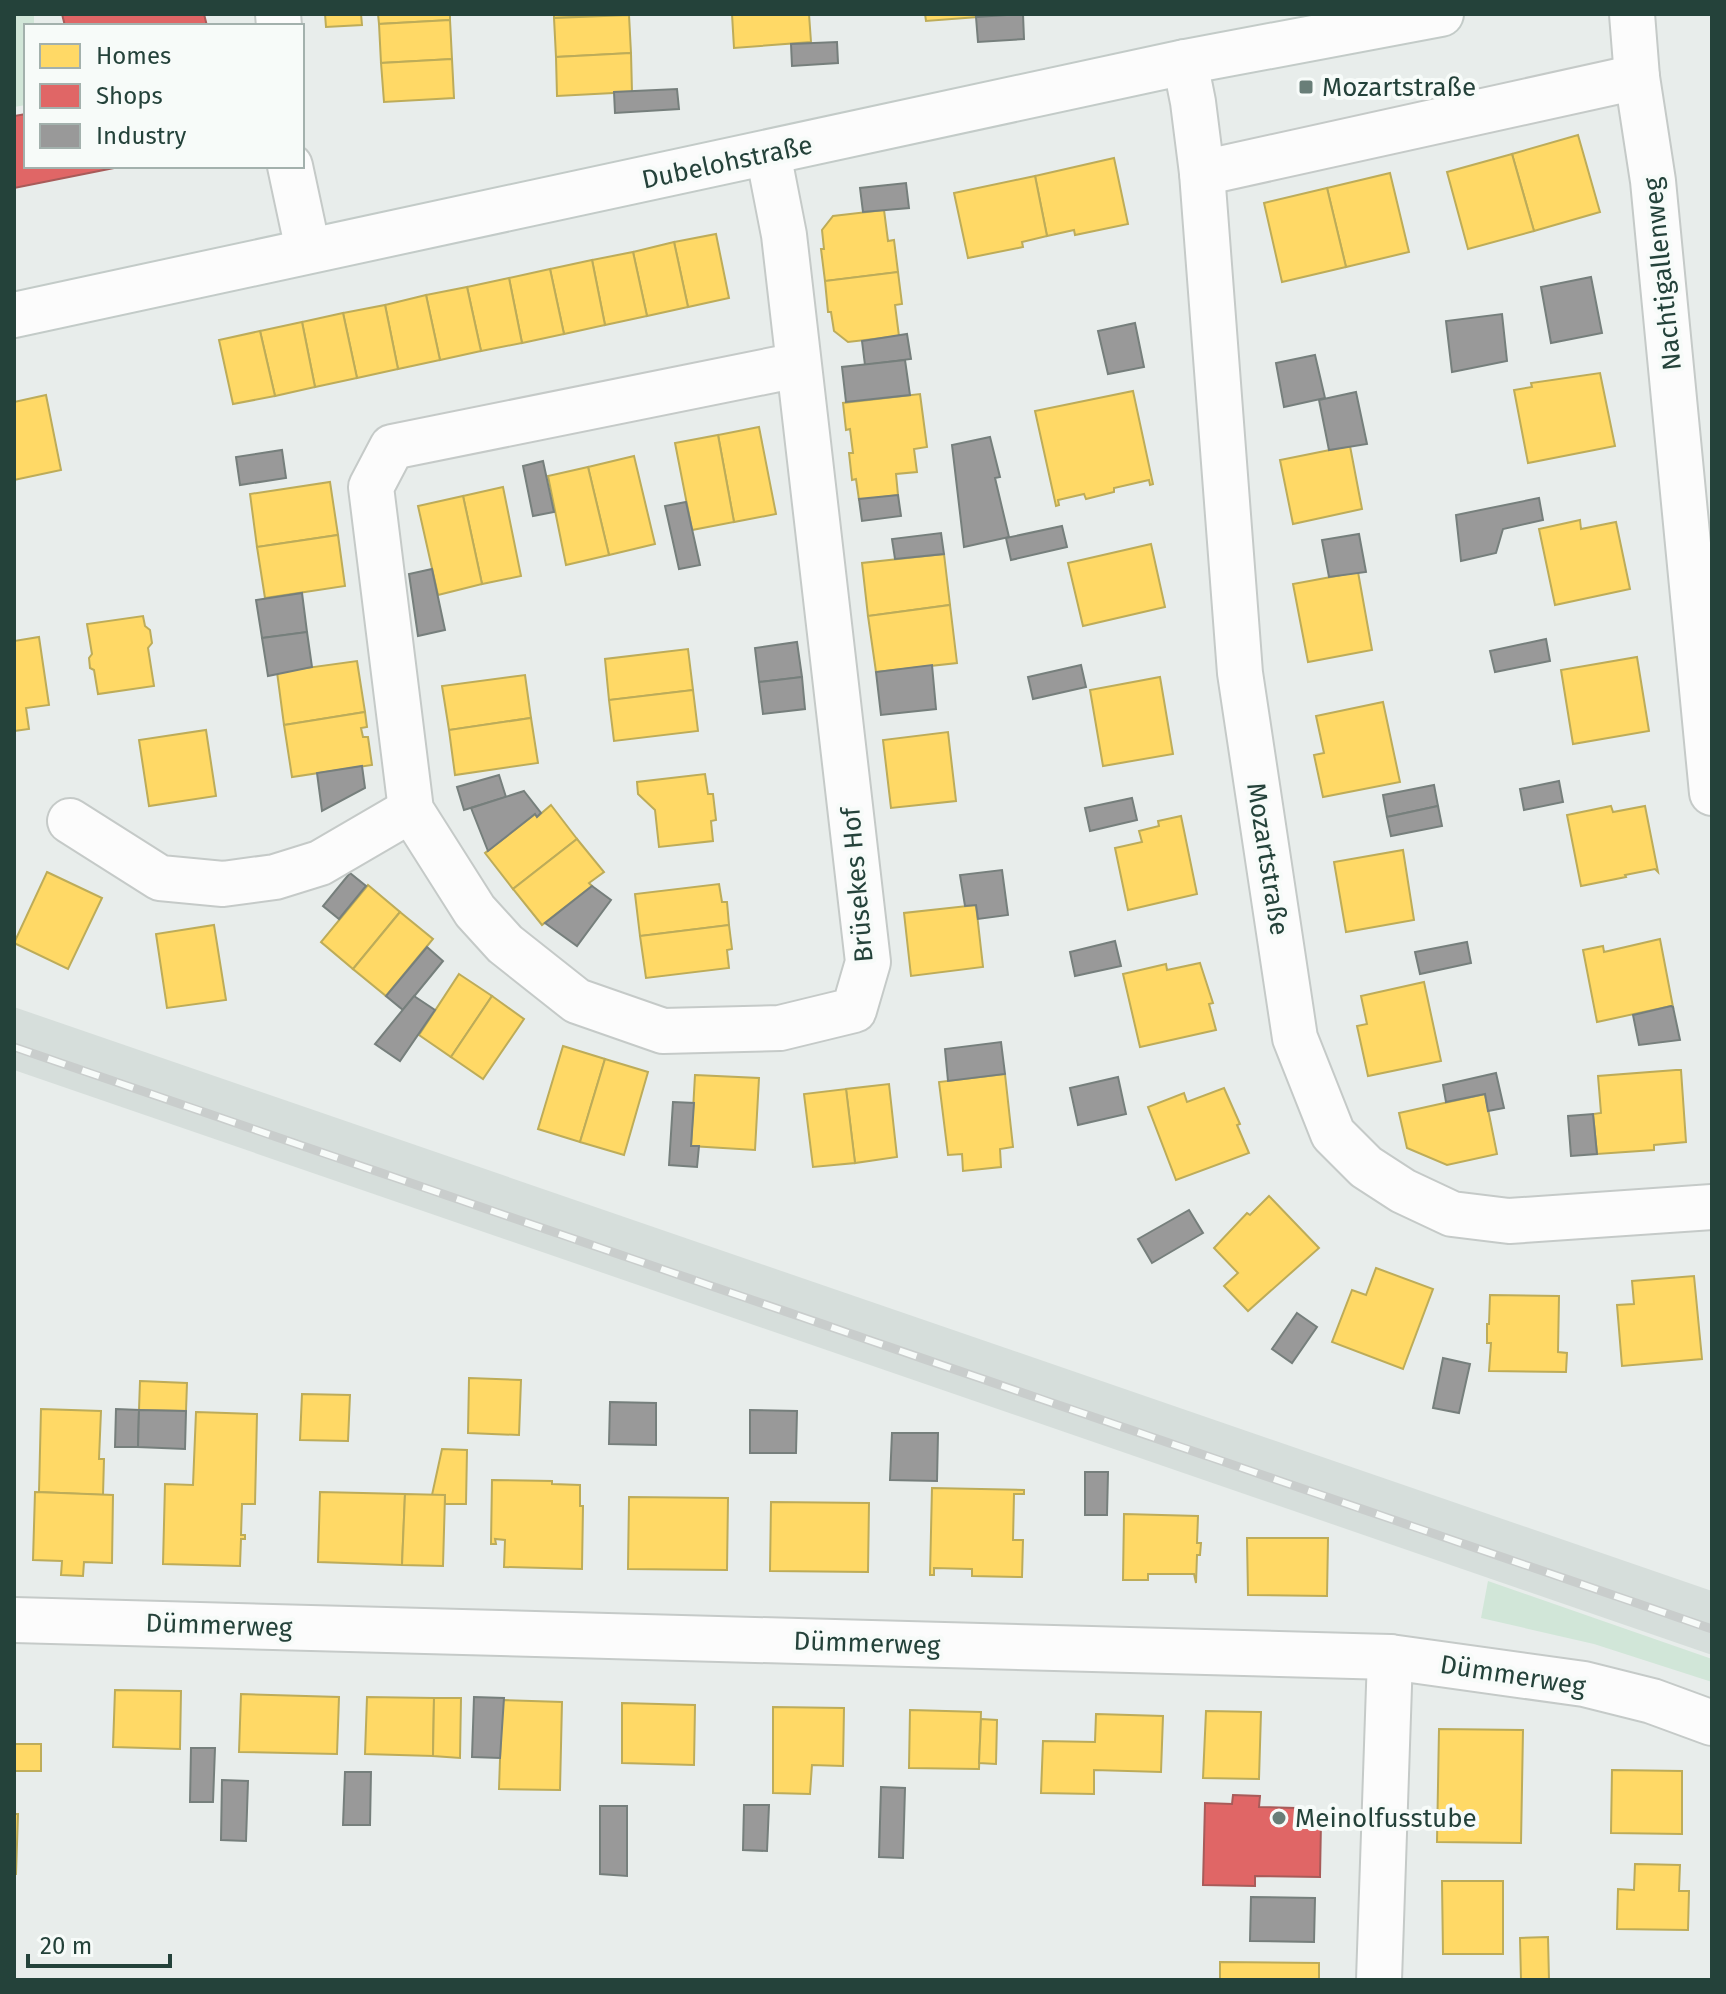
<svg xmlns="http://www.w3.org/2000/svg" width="1726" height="1994" font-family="'Fira Sans',sans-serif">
	<rect width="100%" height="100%" fill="#e8edeb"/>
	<polygon fill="#d6dedb" points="14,1007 1712,1591 1712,1655 14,1070"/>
	<g fill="#d1e6d8">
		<polygon points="14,14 34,14 34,26 26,26 26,105 14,107"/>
		<polygon points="1488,1581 1712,1659 1712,1682 1594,1644 1481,1618"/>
	</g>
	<g fill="#ffd966" stroke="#bdac59" stroke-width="2">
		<polygon points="325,14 361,14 362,25 326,27"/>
		<polygon points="378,14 450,14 450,20 379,24"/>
		<polygon points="554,14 629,14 629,15 554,18"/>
		<polygon points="732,14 809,14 811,42 734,48"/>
		<polygon points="925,14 1004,14 1004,15 926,21"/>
		<polygon points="629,15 631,53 556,57 554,18"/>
		<polygon points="450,20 452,59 381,63 379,24"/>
		<polygon points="631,53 632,92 557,96 556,57"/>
		<polygon points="452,59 454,98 384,102 381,63"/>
		<polygon points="1578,135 1600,212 1534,231 1512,154"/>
		<polygon points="1512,154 1534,231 1468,249 1447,172"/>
		<polygon points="1114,158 1128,224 1075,235 1074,230 1047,236 1035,176"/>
		<polygon points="1390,173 1409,252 1346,267 1327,188"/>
		<polygon points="1035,176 1047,236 1022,242 1023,247 968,258 954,193"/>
		<polygon points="1327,188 1346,267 1282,282 1264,203"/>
		<polygon points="884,210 888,241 894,240 898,272 825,281 821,249 824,249 822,230 833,216"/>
		<polygon points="716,234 729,298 688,307 674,242"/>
		<polygon points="674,242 688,307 647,316 633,252"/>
		<polygon points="633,252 647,316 605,325 592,260"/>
		<polygon points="592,260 605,325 564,334 550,269"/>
		<polygon points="550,269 564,334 522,343 509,278"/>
		<polygon points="898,272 902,304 895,305 899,336 848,342 834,331 831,312 828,312 825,281"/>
		<polygon points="509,278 522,343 481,351 467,287"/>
		<polygon points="467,287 481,351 440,360 426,295"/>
		<polygon points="426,295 440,360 398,369 385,305"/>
		<polygon points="385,305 398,369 357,378 343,313"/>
		<polygon points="343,313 357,378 315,387 302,322"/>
		<polygon points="302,322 315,387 275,396 260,331"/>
		<polygon points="260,331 275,396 233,404 219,340"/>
		<polygon points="1600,373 1615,446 1528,463 1514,390 1532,387 1531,383"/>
		<polygon points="1133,391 1153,484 1150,485 1149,480 1114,488 1114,492 1086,499 1084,494 1058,500 1059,505 1056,506 1035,411"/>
		<polygon points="920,394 927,447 914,449 917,472 896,474 898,495 859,500 856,479 852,480 849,453 853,453 850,429 846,430 843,403"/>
		<polygon points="46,395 61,470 14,480 14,402"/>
		<polygon points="759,427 776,514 734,522 718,435"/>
		<polygon points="718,435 734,522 692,530 675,443"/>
		<polygon points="1350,446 1362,509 1293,524 1280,460"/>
		<polygon points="634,456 655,544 609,555 588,467"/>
		<polygon points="588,467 609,555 566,565 548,476"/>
		<polygon points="330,482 338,535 257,547 250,494"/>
		<polygon points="503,487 521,576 482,584 463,496"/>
		<polygon points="463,496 482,584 438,595 418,506"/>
		<polygon points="1580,520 1581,529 1616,522 1630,589 1555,605 1539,529"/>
		<polygon points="338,535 345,586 265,598 257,547"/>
		<polygon points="1151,544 1165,607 1083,626 1068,563"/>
		<polygon points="944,554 950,605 868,616 862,563"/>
		<polygon points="1358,572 1372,650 1308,662 1293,584"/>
		<polygon points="950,605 957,663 876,672 868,616"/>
		<polygon points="143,616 145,626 150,630 152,643 148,648 154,686 98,694 94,670 90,668 89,658 92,654 87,624"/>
		<polygon points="39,637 49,705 26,708 29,729 14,731 14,641"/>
		<polygon points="688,649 693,690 609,700 605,659"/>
		<polygon points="1637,657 1649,731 1573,744 1561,670"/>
		<polygon points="357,661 365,712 284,725 277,672"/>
		<polygon points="525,675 531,718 449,730 442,686"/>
		<polygon points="1160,677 1173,754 1103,766 1090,690"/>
		<polygon points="693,690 698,731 614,741 609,700"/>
		<polygon points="1383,702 1400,782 1323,797 1314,755 1324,753 1316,716"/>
		<polygon points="365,712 367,727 361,728 363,737 368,737 372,765 292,777 284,725"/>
		<polygon points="531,718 538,763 455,775 449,730"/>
		<polygon points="206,730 216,796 149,806 139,740"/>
		<polygon points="948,732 956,801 891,808 883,740"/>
		<polygon points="705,774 708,794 713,794 716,820 711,821 713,841 659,847 655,810 638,794 637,782"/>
		<polygon points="551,805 577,839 513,889 485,853 535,814 537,817"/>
		<polygon points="1611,806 1613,812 1645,806 1658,872 1655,869 1625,875 1626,877 1581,886 1567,815"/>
		<polygon points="1181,816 1197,894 1128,910 1115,848 1142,842 1139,831 1159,826 1158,821"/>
		<polygon points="577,839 604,872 589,883 592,886 542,925 513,889"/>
		<polygon points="1403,850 1414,920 1346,932 1334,862"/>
		<polygon points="47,872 102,898 68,969 14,943"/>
		<polygon points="719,884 722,902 727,902 729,925 640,936 635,894"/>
		<polygon points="368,885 400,912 353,969 321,942"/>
		<polygon points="976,905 983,967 911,976 904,913"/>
		<polygon points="400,912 433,939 386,996 353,969"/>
		<polygon points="214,925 226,1000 167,1008 156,934"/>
		<polygon points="729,925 732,949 727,950 729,968 646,978 640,936"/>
		<polygon points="1660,939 1673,1007 1671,1006 1597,1022 1583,950 1603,946 1604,952"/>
		<polygon points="1200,963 1213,1003 1209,1004 1216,1030 1140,1047 1123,974 1166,964 1167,970"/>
		<polygon points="459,974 492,996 451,1057 419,1035"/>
		<polygon points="1424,982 1441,1061 1368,1076 1357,1026 1367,1024 1361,996"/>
		<polygon points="492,996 524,1019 483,1079 451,1057"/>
		<polygon points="563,1046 605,1059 580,1142 538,1129"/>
		<polygon points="605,1059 648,1072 624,1155 580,1142"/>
		<polygon points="1676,1070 1681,1070 1686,1142 1654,1145 1654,1150 1597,1154 1593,1114 1601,1113 1598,1076"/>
		<polygon points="1005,1074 1013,1147 1000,1149 1001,1167 963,1171 962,1154 948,1155 939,1082"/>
		<polygon points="695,1075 759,1078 755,1150 691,1146"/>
		<polygon points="889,1084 897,1157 855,1163 846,1089"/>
		<polygon points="1224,1088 1240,1124 1237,1125 1249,1153 1176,1180 1148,1107 1184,1093 1187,1102"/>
		<polygon points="846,1089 855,1163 813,1167 804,1094"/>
		<polygon points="1485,1094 1497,1154 1447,1165 1407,1148 1399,1113"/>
		<polygon points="1269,1196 1319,1248 1248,1311 1224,1286 1238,1273 1214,1248 1247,1213 1250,1215"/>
		<polygon points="1376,1268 1433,1289 1403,1369 1332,1342 1352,1290 1366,1295"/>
		<polygon points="1694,1276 1702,1359 1622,1366 1617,1305 1634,1304 1632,1281"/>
		<polygon points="1490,1295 1559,1296 1558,1352 1567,1353 1566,1372 1489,1371 1491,1343 1487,1343 1487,1324 1489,1324"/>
		<polygon points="469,1378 521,1380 519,1435 468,1433"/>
		<polygon points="140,1381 187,1383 186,1411 139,1410"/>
		<polygon points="302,1394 350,1395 348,1441 300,1440"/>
		<polygon points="41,1409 101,1411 99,1459 104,1459 103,1495 39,1492"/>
		<polygon points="196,1412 257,1414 255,1504 242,1504 241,1535 245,1535 245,1539 241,1539 240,1566 163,1564 165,1484 193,1485"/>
		<polygon points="442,1449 467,1450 466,1504 445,1504 445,1495 432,1495"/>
		<polygon points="492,1480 552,1481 552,1484 580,1485 580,1506 583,1506 582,1569 504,1567 505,1540 495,1539 496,1544 491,1544"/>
		<polygon points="932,1488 1024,1490 1024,1494 1014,1494 1013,1540 1023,1540 1022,1577 972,1576 972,1569 934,1568 934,1575 930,1575"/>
		<polygon points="35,1492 113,1495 112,1563 84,1562 83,1576 61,1575 62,1561 33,1560"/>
		<polygon points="320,1492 405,1494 402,1565 318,1562"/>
		<polygon points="405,1494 445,1495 443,1566 402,1565"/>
		<polygon points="629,1497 728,1498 727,1570 628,1569"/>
		<polygon points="771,1502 869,1503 868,1572 770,1571"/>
		<polygon points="1124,1514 1198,1516 1197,1543 1201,1543 1200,1555 1197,1555 1196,1583 1194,1574 1148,1574 1148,1580 1123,1580"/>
		<polygon points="1247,1538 1328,1538 1327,1596 1248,1595"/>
		<polygon points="115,1690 181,1691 180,1749 113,1747"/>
		<polygon points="241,1694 339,1697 337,1754 239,1752"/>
		<polygon points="367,1697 434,1698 433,1756 365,1754"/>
		<polygon points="434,1698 461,1698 460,1758 433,1756"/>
		<polygon points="502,1700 562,1702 560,1790 499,1789"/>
		<polygon points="622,1703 695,1705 694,1765 622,1763"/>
		<polygon points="773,1707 844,1708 843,1766 812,1765 810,1794 773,1793"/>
		<polygon points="910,1710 981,1712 979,1769 909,1768"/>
		<polygon points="1206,1711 1261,1712 1259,1779 1203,1778"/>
		<polygon points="1096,1714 1163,1716 1161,1772 1094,1770 1094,1794 1041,1793 1043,1741 1095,1742"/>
		<polygon points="981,1719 997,1720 996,1764 979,1763"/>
		<polygon points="1439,1729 1523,1730 1521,1843 1437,1842"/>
		<rect x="14" y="1744" width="27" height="27"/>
		<polygon points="1612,1770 1682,1771 1682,1834 1611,1833"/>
		<polygon points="14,1814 18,1814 16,1874 14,1874"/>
		<polygon points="1635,1864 1680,1865 1679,1891 1689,1891 1688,1930 1617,1929 1618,1889 1634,1890"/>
		<polygon points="1442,1881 1503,1881 1503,1954 1443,1954"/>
		<polygon points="1548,1937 1549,1980 1521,1980 1520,1938"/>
		<polygon points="1220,1962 1319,1963 1319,1980 1220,1980"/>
	</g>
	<g fill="#e06666" stroke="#a85b59" stroke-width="2">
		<polygon points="62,14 204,14 207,26 65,26"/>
		<polygon points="26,114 26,166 124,166 14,188 14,116"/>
		<polygon points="1233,1795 1260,1796 1259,1807 1295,1808 1295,1820 1321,1821 1320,1877 1255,1876 1255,1886 1203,1885 1205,1803 1232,1804"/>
	</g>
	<g fill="#999" stroke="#767f7c" stroke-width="2">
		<polygon points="1023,14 1024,39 978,42 976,17"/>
		<polygon points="837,42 838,63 792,66 791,44"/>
		<polygon points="677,89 679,109 615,113 614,92"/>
		<polygon points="906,183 909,208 863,212 860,188"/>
		<polygon points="1591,277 1602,333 1551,343 1541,287"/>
		<polygon points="1502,314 1507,361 1452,372 1446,321"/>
		<polygon points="1135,323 1144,367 1108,374 1098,331"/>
		<polygon points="907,334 911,359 865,365 862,341"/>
		<polygon points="1315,355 1325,398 1284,407 1276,363"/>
		<polygon points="905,360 910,395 846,402 842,367"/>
		<polygon points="1356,392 1367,444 1329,450 1319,400"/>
		<polygon points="990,437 1000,477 995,478 1009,537 964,547 952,445"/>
		<polygon points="282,450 286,478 240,485 236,457"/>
		<polygon points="543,461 554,512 533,516 523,466"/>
		<polygon points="898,495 901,516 862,521 859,499"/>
		<polygon points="1539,498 1543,520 1503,529 1496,553 1461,561 1456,515"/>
		<polygon points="686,502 700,565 679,569 665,506"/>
		<polygon points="1062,526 1067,547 1011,560 1006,538"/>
		<polygon points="941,533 944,554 895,559 892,539"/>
		<polygon points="1359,534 1366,572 1329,577 1322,540"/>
		<polygon points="432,569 445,630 418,636 409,574"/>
		<polygon points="302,593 307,632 262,638 256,600"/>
		<polygon points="307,632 312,667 268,676 262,638"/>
		<polygon points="1546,639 1550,661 1495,672 1490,651"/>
		<polygon points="797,642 802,677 759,682 755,648"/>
		<polygon points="932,665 936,709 881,715 876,672"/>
		<polygon points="1081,665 1086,687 1033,699 1028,677"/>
		<polygon points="802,677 805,709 763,714 759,682"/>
		<polygon points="362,766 365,788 322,811 317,773"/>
		<polygon points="499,775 506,797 464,810 457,787"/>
		<polygon points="1559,781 1563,802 1524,810 1520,789"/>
		<polygon points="1434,785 1438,806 1387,817 1383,795"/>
		<polygon points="524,791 541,813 537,817 535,814 488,851 471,808"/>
		<polygon points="1132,798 1137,820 1090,831 1085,808"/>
		<polygon points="1438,806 1442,826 1391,836 1387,817"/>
		<polygon points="1002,870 1008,915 978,919 976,905 965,906 960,875"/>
		<polygon points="350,873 366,886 339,919 323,906"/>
		<polygon points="592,886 611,900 577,946 545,923"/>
		<polygon points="1115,941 1121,966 1075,976 1070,952"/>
		<polygon points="1467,942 1471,963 1420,974 1415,952"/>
		<polygon points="427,947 443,961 403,1010 386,996"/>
		<polygon points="414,996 435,1010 400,1061 375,1044"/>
		<polygon points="1671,1006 1673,1007 1680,1040 1639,1045 1633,1015"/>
		<polygon points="1001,1042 1005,1074 948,1081 945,1049"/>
		<polygon points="1496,1073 1504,1108 1488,1111 1485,1094 1446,1102 1443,1085"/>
		<polygon points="1118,1077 1126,1114 1078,1125 1070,1088"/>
		<polygon points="673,1102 694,1103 691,1146 699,1146 697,1167 669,1165"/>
		<polygon points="1593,1114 1597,1154 1571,1156 1568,1116"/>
		<polygon points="1189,1210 1203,1233 1152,1263 1138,1239"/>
		<polygon points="1297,1313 1317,1327 1292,1363 1272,1349"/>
		<polygon points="1443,1358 1470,1364 1459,1413 1433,1408"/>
		<polygon points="610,1402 656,1403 656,1445 609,1444"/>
		<polygon points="116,1409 139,1410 138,1447 115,1447"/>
		<polygon points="139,1410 186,1411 185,1449 138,1447"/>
		<polygon points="750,1410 797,1411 796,1453 750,1453"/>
		<polygon points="892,1433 938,1433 937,1481 890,1480"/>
		<polygon points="1085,1472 1108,1472 1107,1515 1085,1515"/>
		<polygon points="474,1697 504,1698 500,1758 472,1757"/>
		<polygon points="191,1748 215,1748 213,1802 190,1802"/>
		<polygon points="345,1772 371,1772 370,1825 343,1825"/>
		<polygon points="222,1780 248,1781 246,1841 221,1840"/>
		<polygon points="881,1787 905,1788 903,1858 879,1857"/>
		<polygon points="744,1805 769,1805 767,1851 743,1850"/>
		<polygon points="600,1806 627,1806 627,1876 600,1874"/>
		<polygon points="1251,1897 1315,1898 1314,1942 1250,1941"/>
	</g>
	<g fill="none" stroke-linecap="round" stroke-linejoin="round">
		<defs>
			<g id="minor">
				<polyline points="278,14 279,26"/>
				<polyline points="1632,14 1637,77 1653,181 1712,793"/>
				<polyline points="1185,62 1193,102 1202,173 1240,673 1295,1038 1333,1134 1366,1167 1403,1191 1452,1214 1509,1221 1712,1207"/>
				<polyline points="768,153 784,235 868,962 854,1010 780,1028 663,1031 577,1001 505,944 475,911 411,810 371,487 392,447 798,365"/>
				<polyline points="290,166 308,250"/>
				<polyline points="1202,173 1637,77"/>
				<polyline points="70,821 160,878 223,884 275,877 320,863 411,810"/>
				<polyline points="14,1620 1390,1657 1584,1684 1652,1701 1712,1723"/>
				<polyline points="1379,1980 1390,1657"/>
			</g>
			<polyline id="secondary" points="14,315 1185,62 1441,14"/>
		</defs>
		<use href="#minor" stroke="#c5cac8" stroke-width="48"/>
		<use href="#secondary" stroke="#c3cbc8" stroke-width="48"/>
		<use href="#minor" stroke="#fcfcfc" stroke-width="44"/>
		<use href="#secondary" stroke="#fcfcfc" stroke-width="44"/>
		<defs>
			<polyline id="rail" points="14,1047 1712,1629"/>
		</defs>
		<use href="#rail" stroke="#c9cdcc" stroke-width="9"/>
		<use href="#rail" stroke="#f7fbf9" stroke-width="6" stroke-dasharray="18" stroke-linecap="butt"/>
	</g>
	<g fill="#697e78" stroke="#f7fbf9" stroke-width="3">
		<rect x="1298" y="79" width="16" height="16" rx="4"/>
		<circle cx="1279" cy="1818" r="8"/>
	</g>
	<g text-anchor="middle" stroke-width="8" stroke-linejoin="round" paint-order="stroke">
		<g font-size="26" fill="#24423a" stroke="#f7fbf9" text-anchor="start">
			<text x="1322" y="96">Mozartstraße</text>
			<text x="1295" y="1827">Meinolfusstube</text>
		</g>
		<g font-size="26" fill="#24423a" stroke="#f7fbf9">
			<text transform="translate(727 162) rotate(-12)" y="9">Dubelohstraße</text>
			<text transform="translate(1662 274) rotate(-96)" y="9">Nachtigallenweg</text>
			<text transform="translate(1268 859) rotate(81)" y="9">Mozartstraße</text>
			<text transform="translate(857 885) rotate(-95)" y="9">Brüsekes Hof</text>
			<text transform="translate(219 1625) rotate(2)" y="9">Dümmerweg</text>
			<text transform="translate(867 1643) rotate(2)" y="9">Dümmerweg</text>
			<text transform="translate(1513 1675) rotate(9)" y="9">Dümmerweg</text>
		</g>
	</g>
	<rect width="1726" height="1994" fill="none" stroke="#24423a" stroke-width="32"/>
	<rect x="24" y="24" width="280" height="144" fill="#f7fbf9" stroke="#a3b1ad" stroke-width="2"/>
	<rect x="40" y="44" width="40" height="24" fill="#ffd966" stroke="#a3b1ad" stroke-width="2"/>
	<text x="96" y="64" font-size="24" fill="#24423a">Homes</text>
	<rect x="40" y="84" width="40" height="24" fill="#e06666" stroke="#a3b1ad" stroke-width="2"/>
	<text x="96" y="104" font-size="24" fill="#24423a">Shops</text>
	<rect x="40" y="124" width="40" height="24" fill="#999999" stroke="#a3b1ad" stroke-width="2"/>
	<text x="96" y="144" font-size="24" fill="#24423a">Industry</text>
	<path d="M28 1954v12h142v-12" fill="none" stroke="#24423a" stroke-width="4"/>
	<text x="40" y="1954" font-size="24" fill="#24423a" stroke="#f7fbf9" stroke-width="6" paint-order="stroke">20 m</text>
</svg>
